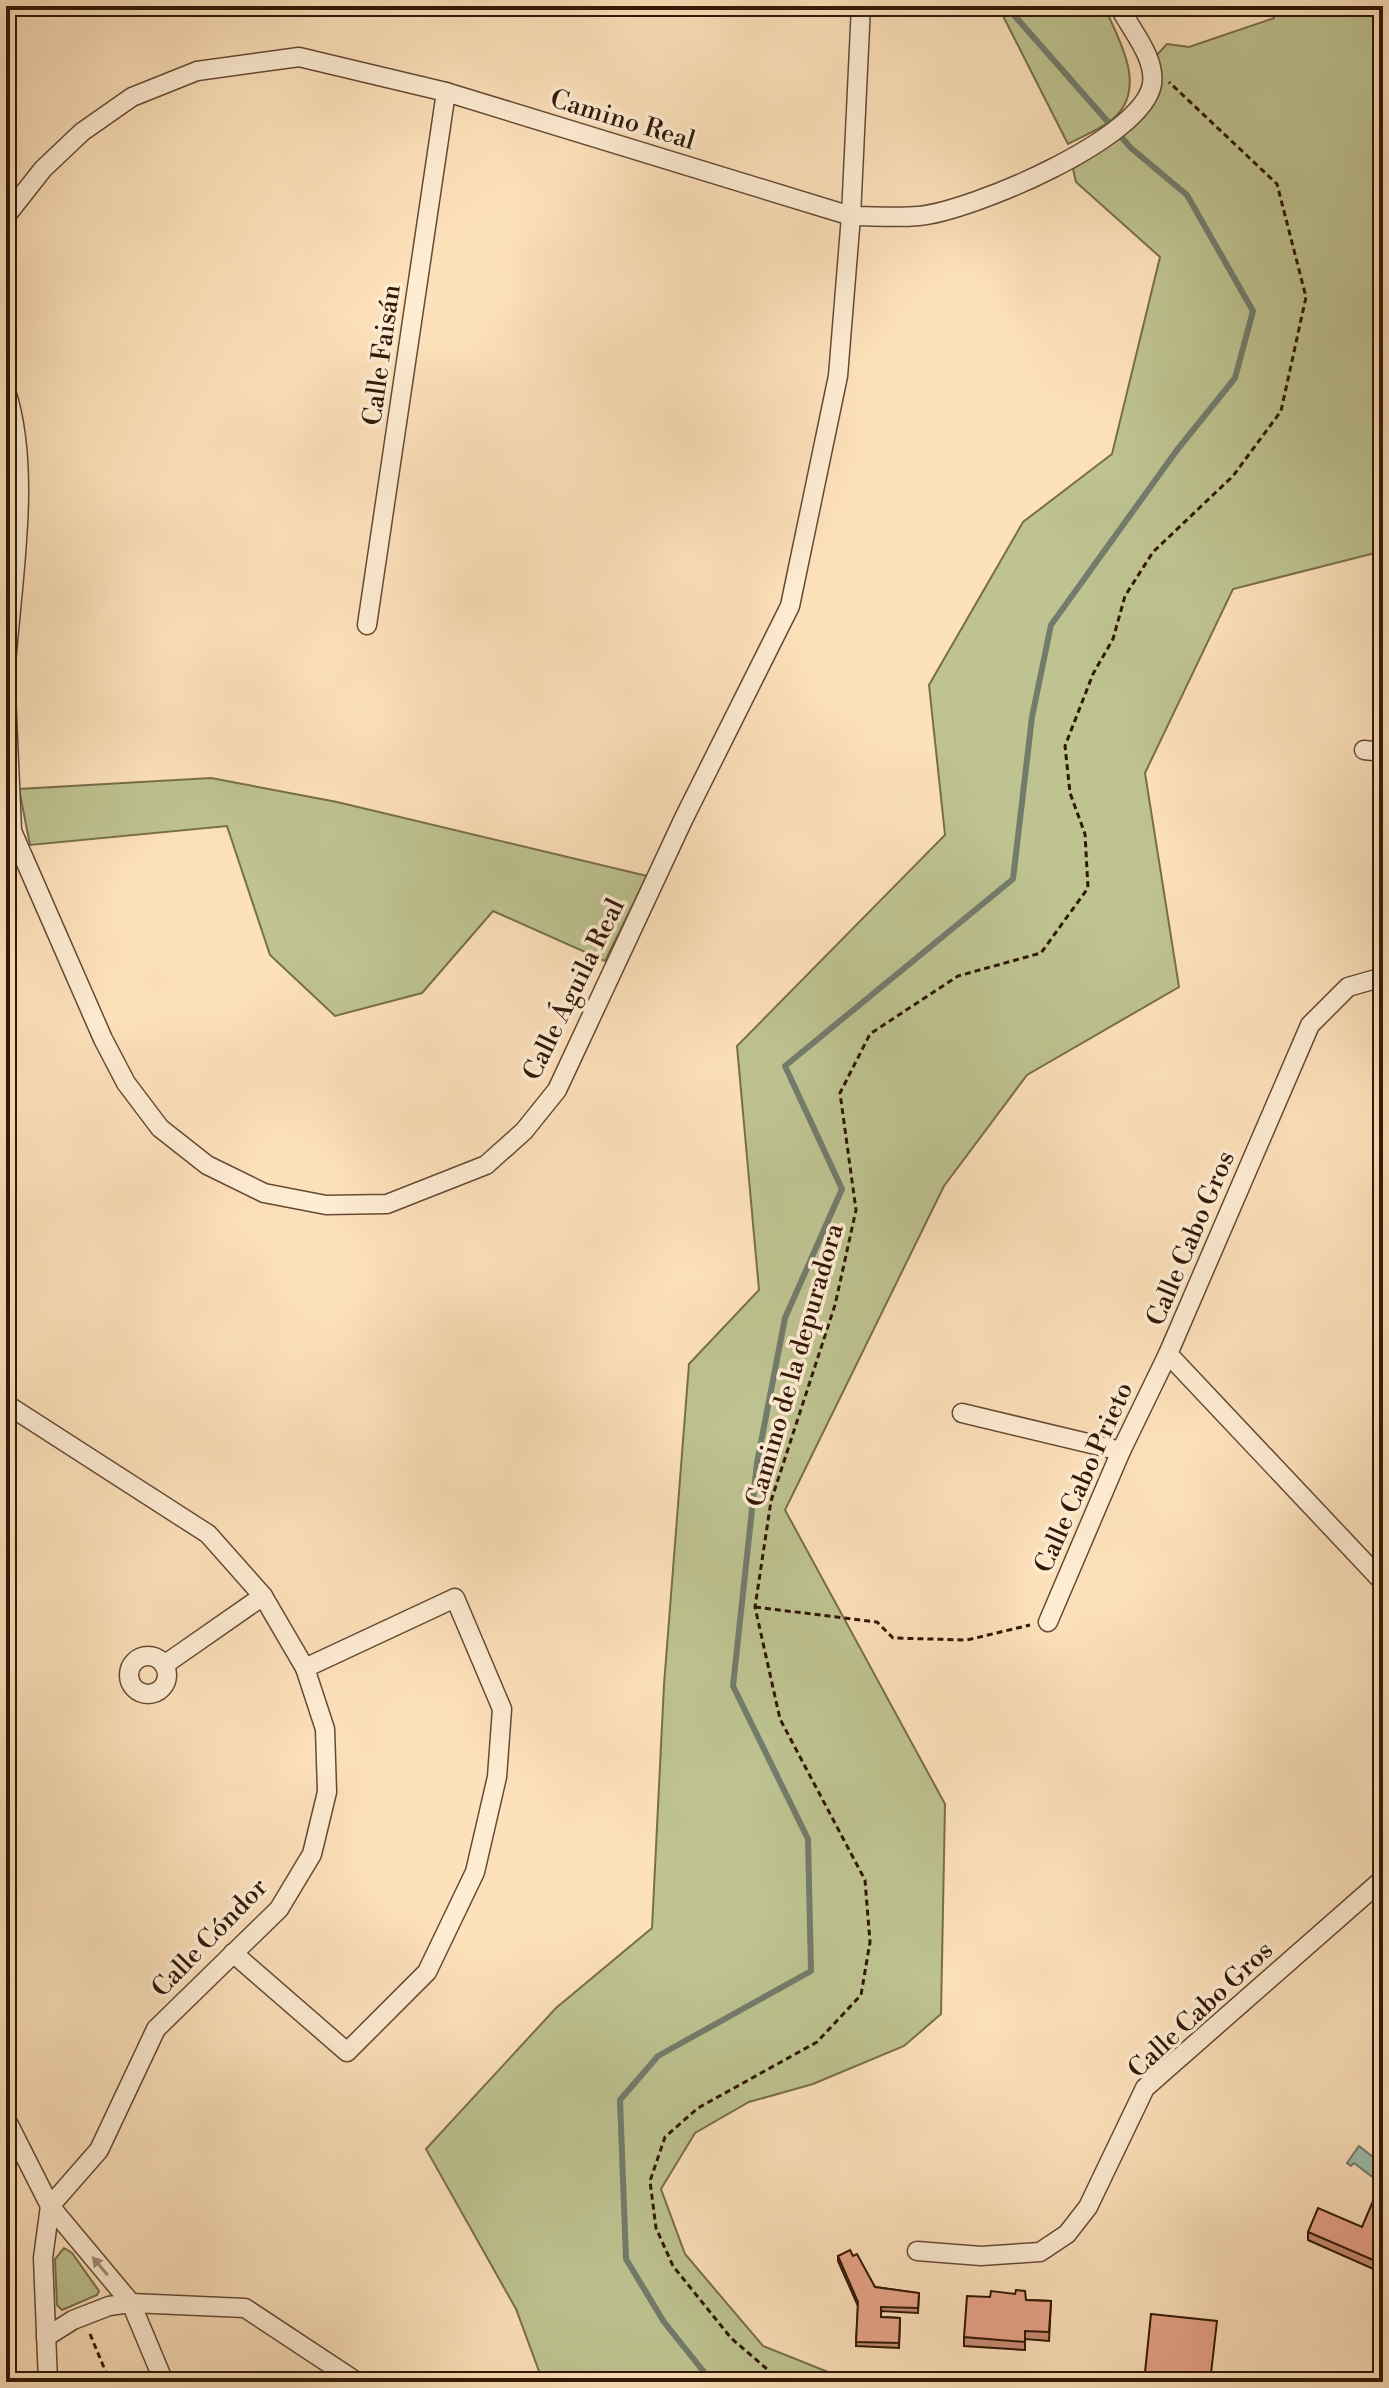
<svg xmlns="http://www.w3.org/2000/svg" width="1389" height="2388" font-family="'Libre Bodoni',serif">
	<rect width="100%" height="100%" fill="#fde1bb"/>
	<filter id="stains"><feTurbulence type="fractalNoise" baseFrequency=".0025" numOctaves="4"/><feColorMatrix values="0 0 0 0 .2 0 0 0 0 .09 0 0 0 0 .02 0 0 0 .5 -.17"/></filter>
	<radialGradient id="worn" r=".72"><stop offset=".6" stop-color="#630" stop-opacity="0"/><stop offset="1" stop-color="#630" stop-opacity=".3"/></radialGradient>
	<g fill="#bec391" stroke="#786e4c" stroke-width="2">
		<path d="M998 6H1104C1118 38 1147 85 1116 116 1105 128 1082 136 1068 144Z"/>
		<path d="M1273 6H1383V551L1233 589 1145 773 1179 987 1027 1075 944 1186 785 1510 945 1804 941 2014 904 2046 813 2084 749 2102 695 2133 661 2189 685 2254 763 2346 853 2382H543L516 2309 426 2149 556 2008 652 1928 664 1685 689 1364 759 1290 737 1046 945 835 929 685 1023 522 1112 454 1160 257 1076 182 1073 169C1097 153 1165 110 1161 76 1160 71 1156 64 1154 58L1167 44 1189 47 1274 18Z"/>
		<polygon points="211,778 337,802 647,876 605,961 493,911 422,993 335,1016 270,955 227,826 30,845 19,789"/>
		<polygon points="64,2248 72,2253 99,2291 97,2295 62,2310 57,2305 55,2259"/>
	</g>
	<polygon fill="#9fbeaf" stroke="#737c6c" stroke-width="2" points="1359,2146 1383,2165 1375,2179 1354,2163 1351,2166 1347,2163"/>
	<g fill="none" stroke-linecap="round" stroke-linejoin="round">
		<polyline stroke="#737c6c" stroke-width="6" points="712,2382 664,2322 626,2259 620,2100 658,2056 811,1971 808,1839 733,1686 757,1463 785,1318 842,1189 785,1066 1013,879 1032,717 1051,625 1177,450 1235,378 1253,311 1187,195 1131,148 1006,6"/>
		<defs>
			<g id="minor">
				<path d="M6 216 43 169 82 132 132 97 197 71 299 57 446 92 851 216C873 216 897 218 919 216 971 211 1143 139 1152 84 1156 57 1130 29 1119 6"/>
				<path d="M6 391C32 471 12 580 6 665"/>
				<polyline points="367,625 446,92"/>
				<polyline points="6,693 12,831 103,1039 126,1083 160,1128 207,1165 264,1193 326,1205 387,1204 486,1165 524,1131 557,1090 684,818 790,606 838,376 851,216 861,6"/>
				<polyline points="1364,750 1383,752"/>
				<polyline points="1383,977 1348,987 1310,1025 1168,1354 1383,1582"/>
				<polyline points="6,1404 208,1534 263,1596 305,1668 325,1729 327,1792 312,1854 279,1909 156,2029 99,2150 50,2206"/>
				<polyline points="962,1413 1121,1451"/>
				<polyline points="1048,1622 1121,1451 1168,1354"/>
				<circle cx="148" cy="1675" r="19"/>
				<polyline points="164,1665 263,1596"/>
				<polyline points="233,1953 347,2052 427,1972 475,1872 497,1777 502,1709 455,1598 305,1668"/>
				<polyline points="6,2119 50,2206 131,2303 164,2382"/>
				<polyline points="917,2251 981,2256 1040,2252 1067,2234 1088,2207 1145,2088 1383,1879"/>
				<polyline points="46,2337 73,2320 109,2306 131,2303 245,2308 357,2382"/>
				<polyline points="48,2382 43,2258 50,2206"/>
			</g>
		</defs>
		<use href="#minor" stroke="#654a34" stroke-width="21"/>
		<g stroke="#321807" stroke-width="3" stroke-dasharray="6 4" stroke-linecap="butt">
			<polyline points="755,1607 877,1622 893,1638 967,1640 1030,1625"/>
			<polyline points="90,2334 110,2382"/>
			<polyline points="782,2382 731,2338 673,2266 656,2228 650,2181 665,2137 698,2108 817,2042 861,1995 870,1942 865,1880 780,1719 755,1607 771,1501 835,1305 856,1210 840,1093 870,1034 958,976 1041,953 1088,888 1085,834 1070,793 1065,746 1093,674 1113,639 1125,596 1153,552 1233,476 1281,411 1306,297 1277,184 1169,82"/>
		</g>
		<use href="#minor" stroke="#feecd3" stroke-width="18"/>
	</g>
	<g fill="#c88c76" stroke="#321807" stroke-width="2">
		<polygon points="1383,2126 1383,2147 1375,2141 1375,2137"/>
		<polygon points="1383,2205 1383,2265 1380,2272 1308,2240 1308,2232 1362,2227"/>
		<polygon points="838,2256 853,2256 875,2287 919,2293 918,2313 881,2311 881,2317 900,2318 899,2348 856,2346 858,2306 838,2261"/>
		<polygon points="1015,2294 1026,2300 1051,2301 1049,2341 1025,2339 1025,2350 964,2346 964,2337 990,2297"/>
	</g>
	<polygon fill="#a27260" stroke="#321807" stroke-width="2" points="1383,2256 1383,2265 1380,2272 1380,2263"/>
	<g fill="#e8a389" stroke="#321807" stroke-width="2">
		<polygon points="1383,2126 1383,2143 1375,2137"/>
		<polygon points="1373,2201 1383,2205 1383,2256 1380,2263 1308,2232 1318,2208 1362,2227"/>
		<polygon points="850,2250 853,2256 857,2254 875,2287 919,2293 918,2308 881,2307 881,2317 900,2318 899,2343 856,2342 858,2302 838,2256"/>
		<polygon points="1016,2290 1025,2291 1026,2300 1051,2301 1049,2332 1025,2331 1025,2342 964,2337 967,2296 990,2297 991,2291 1015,2294"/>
		<polygon points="1151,2314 1217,2321 1210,2382 1144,2382"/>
	</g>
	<defs><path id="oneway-solid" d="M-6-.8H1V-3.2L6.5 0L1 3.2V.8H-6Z" transform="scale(2)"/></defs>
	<use fill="#a28d77" href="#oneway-solid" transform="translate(100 2266) rotate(-130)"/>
	<g text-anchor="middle" stroke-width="7" stroke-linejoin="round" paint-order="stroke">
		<g font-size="26" fill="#321807" stroke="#feecd3">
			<text transform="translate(623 119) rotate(17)" y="9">Camino Real</text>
			<text transform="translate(381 355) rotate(-82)" y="9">Calle Faisán</text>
			<text transform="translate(573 989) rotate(-64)" y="9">Calle Águila Real</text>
			<text transform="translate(1190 1238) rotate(-67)" y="9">Calle Cabo Gros</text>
			<text transform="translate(794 1365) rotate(-74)" y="9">Camino de la depuradora</text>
			<text transform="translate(1083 1477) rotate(-66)" y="9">Calle Cabo Prieto</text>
			<text transform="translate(209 1937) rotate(-46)" y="9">Calle Cóndor</text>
			<text transform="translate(1200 2009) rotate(-43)" y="9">Calle Cabo Gros</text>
		</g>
	</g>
	<rect width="1389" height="2388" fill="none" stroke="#fde1bb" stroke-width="32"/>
	<rect x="8" y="8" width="1373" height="2372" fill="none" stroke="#321807" stroke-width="4"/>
	<rect x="16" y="16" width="1357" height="2356" fill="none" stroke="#321807" stroke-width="2"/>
	<rect width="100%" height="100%" filter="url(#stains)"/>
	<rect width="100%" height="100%" fill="url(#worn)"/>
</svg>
